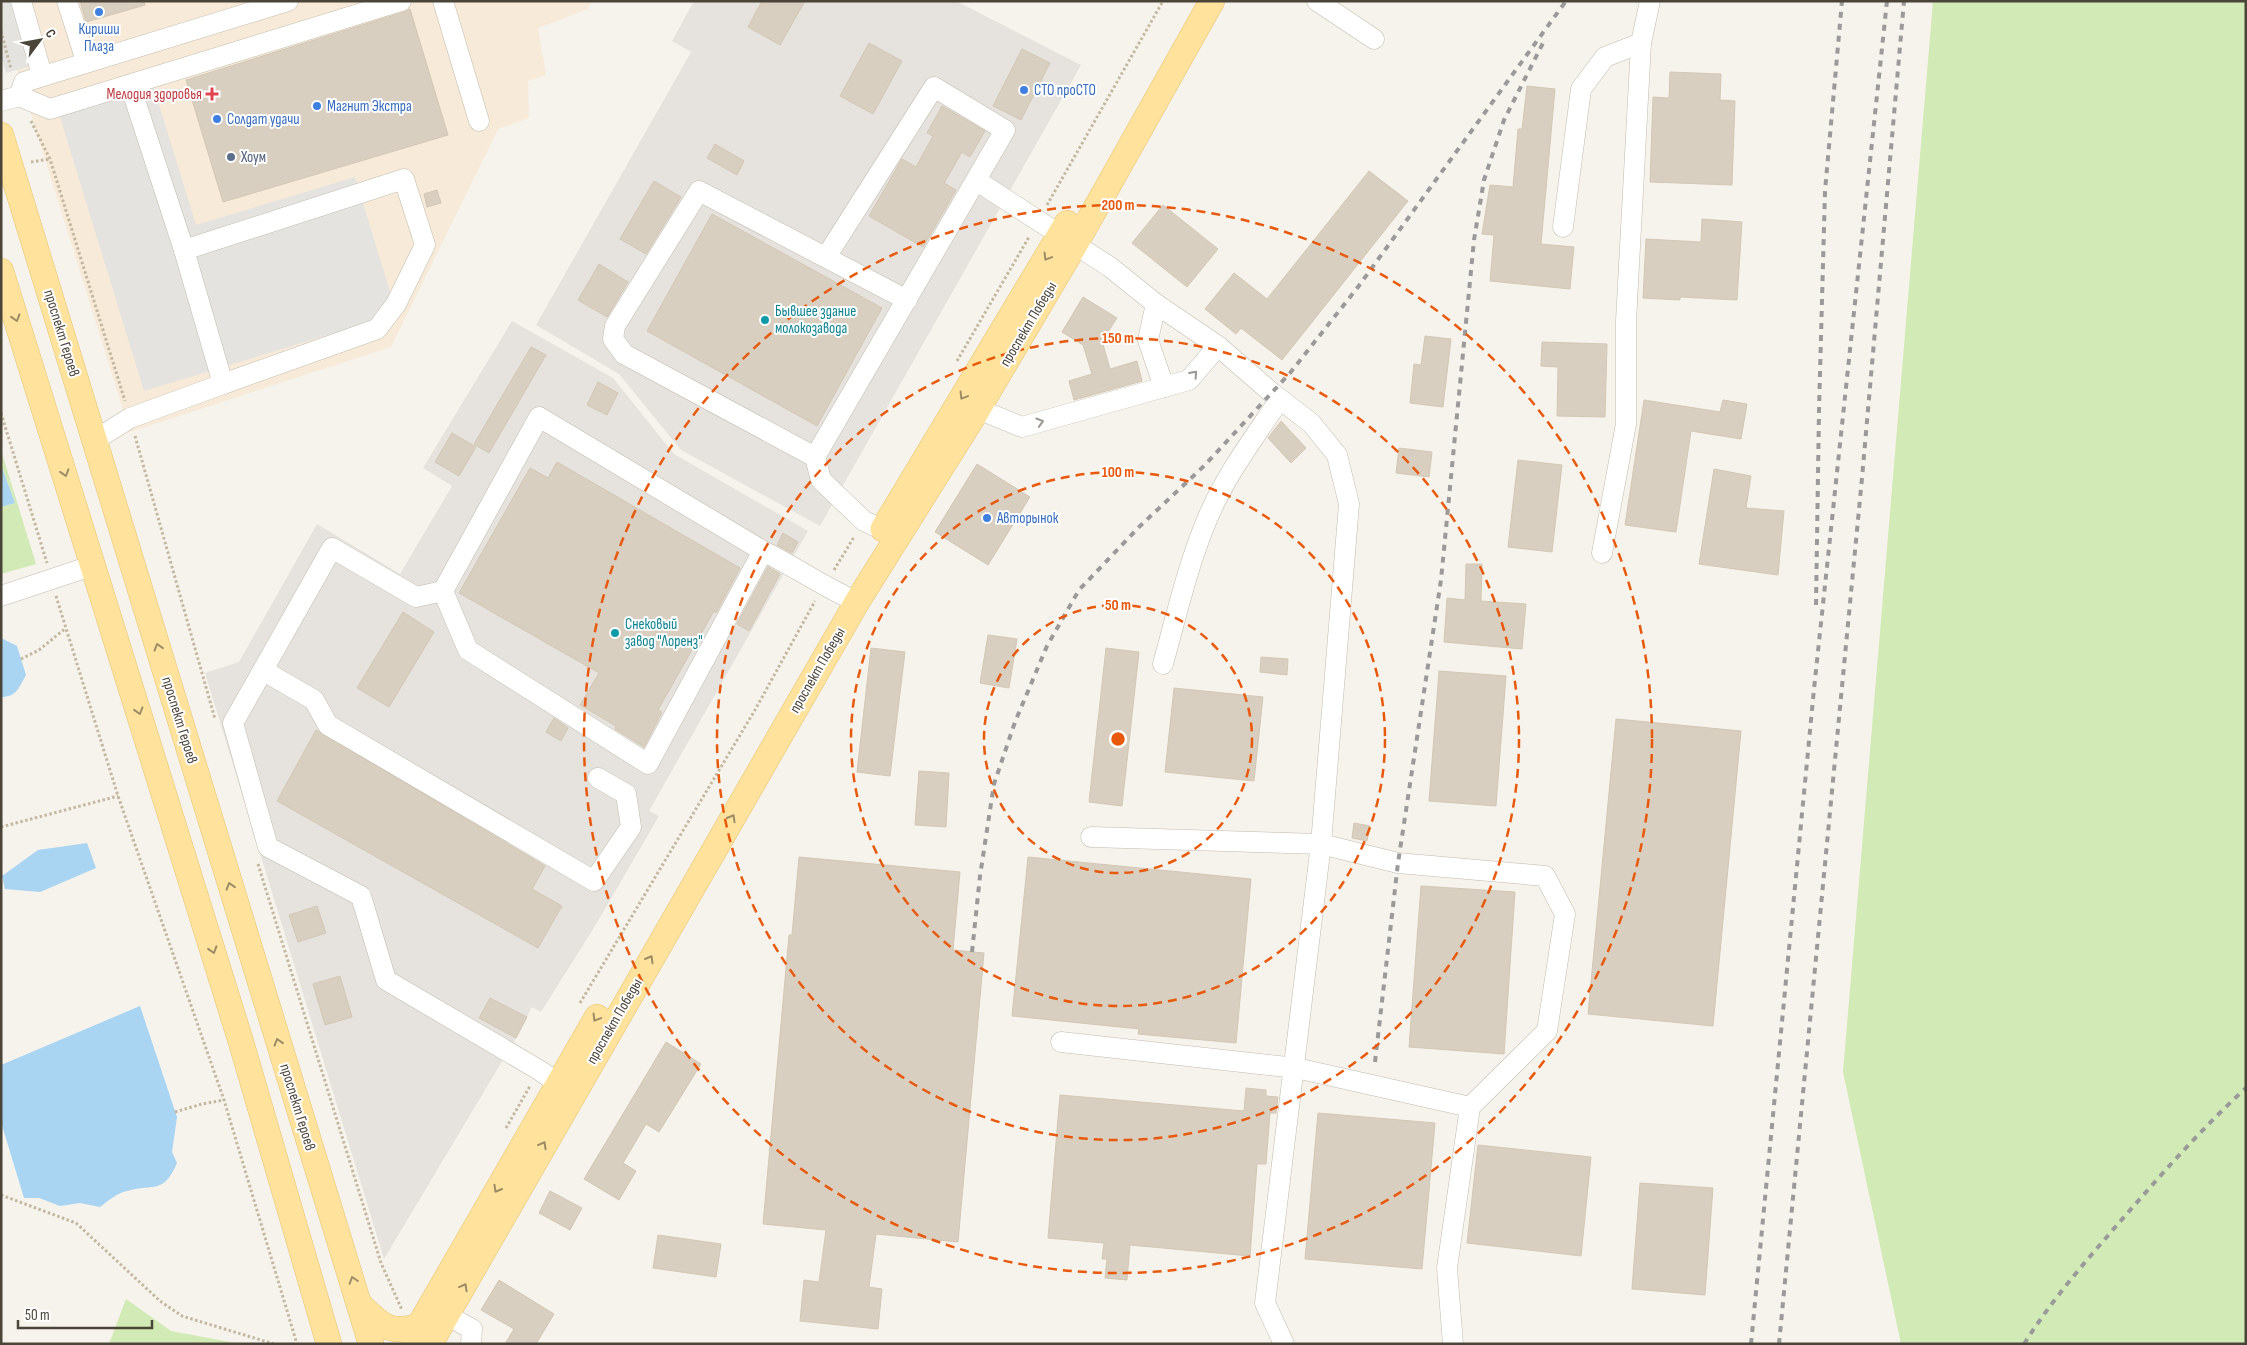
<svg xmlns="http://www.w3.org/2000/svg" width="2247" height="1345" font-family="'Sofia Sans Condensed',sans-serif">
	<rect width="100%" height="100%" fill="#f6f3ec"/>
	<polygon fill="#f7ead8" points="1,1 592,1 588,9 538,28 546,75 528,81 529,118 498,129 391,347 130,432 1,18"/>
	<g fill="#e6e2dd">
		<polygon points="694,1 956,1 1081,65 820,526 681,450 619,374 536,325 691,52 672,41"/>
		<polygon points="512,321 613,378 674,454 808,531 649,811 659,816 595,926 541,1012 532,1007 516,1038 384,1259 205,673 239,662 317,524 400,574 452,486 423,468"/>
	</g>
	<g fill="#d2eab5">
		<polygon points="1933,1 2246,1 2246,1344 1901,1344 1843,1072"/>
		<polygon points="1,450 36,564 1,574 1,507 15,503 1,465"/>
		<polygon points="126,1299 171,1331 241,1344 109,1344"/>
	</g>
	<g fill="#e5e3e0">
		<polygon points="1,1 11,1 31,66 6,73 1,57"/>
		<polygon points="153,85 196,225 355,177 392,298 371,322 144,391 59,114"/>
	</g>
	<g fill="#a9d4f2">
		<polygon points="1,465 15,503 1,507"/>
		<path d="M1 638 17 646 26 675C19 687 17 697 1 697Z"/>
		<polygon points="87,843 96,868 40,892 5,889 2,876 38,850"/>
		<path d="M140 1006 177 1117 172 1152 177 1163C163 1195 155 1183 127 1191 117 1193 108 1201 100 1207L80 1203 60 1206 39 1198H24L1 1122V1065Z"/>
	</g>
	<g fill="#d8cfc1" stroke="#d3c7b4">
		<polygon points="80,1 144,1 145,5 86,22"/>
		<polygon points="762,1 805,1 780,45 748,27"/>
		<polygon points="410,9 448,135 223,202 186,80 404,12"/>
		<polygon points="869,43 902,61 873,114 840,96"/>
		<polygon points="1022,49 1050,63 1021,120 993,106"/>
		<polygon points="1670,72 1721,74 1720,100 1735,101 1732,185 1650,182 1653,97 1669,98"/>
		<polygon points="1527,86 1555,89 1541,244 1574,247 1570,289 1490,281 1494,235 1482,234 1490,185 1513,187 1518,129 1522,129"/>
		<polygon points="942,106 985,131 970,157 962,152 944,183 956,190 923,247 869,216 902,159 916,167 933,136 927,133"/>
		<polygon points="715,144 744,161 737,175 707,158"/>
		<polygon points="1369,171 1408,201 1282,360 1241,328 1236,334 1205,309 1234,273 1267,299"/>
		<polygon points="654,181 681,197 646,254 620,239"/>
		<polygon points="437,190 441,203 427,207 424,194"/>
		<polygon points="1163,205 1218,249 1187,287 1132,243"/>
		<polygon points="712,214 882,308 817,426 647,331"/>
		<polygon points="1702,219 1742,222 1737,300 1680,297 1680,300 1643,298 1646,239 1701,242"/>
		<polygon points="599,264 628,282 607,317 578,300"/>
		<polygon points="1083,297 1117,318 1102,341 1110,369 1137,361 1142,381 1074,400 1069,381 1092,374 1083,345 1062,332"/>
		<polygon points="1425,336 1451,339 1443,407 1410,403 1414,364 1421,365"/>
		<polygon points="1542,342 1607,344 1605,417 1557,416 1558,367 1541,366"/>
		<polygon points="531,347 546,355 489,453 474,444"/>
		<polygon points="598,382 618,393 607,415 587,405"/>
		<polygon points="1644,400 1720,412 1723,400 1747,404 1741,439 1691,431 1676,532 1625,525"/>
		<polygon points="1281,421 1306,448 1291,463 1268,438"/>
		<polygon points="452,433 476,447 459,476 435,462"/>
		<polygon points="1399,448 1432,452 1429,477 1396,473"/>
		<polygon points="1518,460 1562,465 1552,552 1508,547"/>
		<polygon points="557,462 740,568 716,613 714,611 658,710 662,712 644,747 615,729 616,726 580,705 599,673 459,593 530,468 548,478"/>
		<polygon points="977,464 1030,497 988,565 935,532"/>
		<polygon points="1714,469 1751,476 1746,508 1784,511 1778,575 1699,564"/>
		<polygon points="783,533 798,542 792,553 777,545"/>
		<polygon points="1466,564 1482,564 1481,601 1526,604 1522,649 1444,642 1447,598 1465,600"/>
		<polygon points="768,567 780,574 749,631 737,624"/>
		<polygon points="403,612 434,632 389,707 357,688"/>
		<polygon points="988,635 1017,639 1009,688 980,683"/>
		<polygon points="871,648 905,652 890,776 857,772"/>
		<polygon points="1106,648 1139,652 1122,806 1089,802"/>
		<polygon points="1261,657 1288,659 1287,675 1260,672"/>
		<polygon points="1439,671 1506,676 1496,806 1429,801"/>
		<polygon points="1174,688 1263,697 1254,781 1165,772"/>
		<polygon points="554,718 568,728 561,741 546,732"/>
		<polygon points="1616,719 1741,731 1713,1026 1588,1014"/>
		<polygon points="316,730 545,866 532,889 562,906 538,948 277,801"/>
		<polygon points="919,771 949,773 946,827 915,825"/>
		<polygon points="1354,823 1370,826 1367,841 1352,838"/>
		<polygon points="799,857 960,872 953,950 984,953 958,1242 876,1234 869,1287 882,1289 878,1329 800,1321 804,1280 819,1282 826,1230 763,1224 789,935 792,935"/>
		<polygon points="1028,857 1251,879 1236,1043 1138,1034 1139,1029 1012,1016"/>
		<polygon points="1421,886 1515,892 1504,1054 1409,1047"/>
		<polygon points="317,906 326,933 298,942 289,915"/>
		<polygon points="340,976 352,1017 325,1025 313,984"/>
		<polygon points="490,998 527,1017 516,1038 479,1018"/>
		<polygon points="666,1042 701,1064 659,1132 646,1124 623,1163 636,1171 619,1200 584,1179"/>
		<polygon points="1246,1088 1266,1090 1266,1096 1278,1097 1276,1113 1270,1113 1266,1164 1257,1164 1250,1256 1130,1245 1127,1280 1105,1278 1107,1259 1102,1259 1104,1243 1048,1238 1060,1095 1244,1111"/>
		<polygon points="1318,1113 1435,1123 1422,1269 1305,1259"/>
		<polygon points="1478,1145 1591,1157 1581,1256 1467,1243"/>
		<polygon points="1640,1183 1713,1188 1705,1295 1632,1289"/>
		<polygon points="550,1191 582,1208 570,1230 539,1213"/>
		<polygon points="658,1235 721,1244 716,1277 653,1268"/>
		<polygon points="499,1280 554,1314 536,1344 505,1344 514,1329 481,1310"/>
	</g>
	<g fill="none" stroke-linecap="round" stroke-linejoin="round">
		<defs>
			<g id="minor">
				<polyline points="21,1 42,75"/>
				<polyline points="67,1 86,61"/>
				<polyline points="443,1 479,121"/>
				<polyline points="1317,1 1374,39"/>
				<polyline points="19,96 24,82 288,1"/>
				<polyline points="1,101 19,96 50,109 401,1"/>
				<polyline points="977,181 1110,267 1156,304 1218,346 1272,393 1311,423 1337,455 1349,504 1321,844 1091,837"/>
				<polyline points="1563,227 1581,89 1605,57 1641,43"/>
				<polyline points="184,250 404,179 425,245 396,304 377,329 223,384"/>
				<polyline points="1156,304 1148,340 1164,387"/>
				<polyline points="978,409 1022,427 1189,380 1218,346"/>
				<polyline points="95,440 130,418 223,384 184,250 130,85"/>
				<polyline points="815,457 1005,130 934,87 826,257"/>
				<polyline points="896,536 864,521 821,480 815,457 624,354 613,339 615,326 699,191 907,300"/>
				<path d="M763 551 648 764 468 650 443 591 539 417 763 551C795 567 824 587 857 602"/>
				<polyline points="1602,553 1626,424 1626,321 1641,43 1650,1"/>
				<polyline points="443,591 416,597 332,548 233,723 268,847 361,896 386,980 539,1070 571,1092"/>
				<polyline points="1,596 94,565"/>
				<path d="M1163 664C1176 617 1187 568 1206 522 1224 477 1254 438 1280 399"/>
				<polyline points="264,671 314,700 328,725 594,881 631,827 626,794 598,778"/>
				<polyline points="1061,1042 1296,1068 1470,1107"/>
				<polyline points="448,1316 472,1329 471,1344"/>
				<polyline points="1284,1344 1265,1303 1321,844 1398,863 1545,876 1565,914 1547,1031 1470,1107 1447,1268 1453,1344"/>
			</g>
			<g id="major">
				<polyline points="1,135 371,1344"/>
				<polyline points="1,271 241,1042 329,1344"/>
				<polyline points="883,529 1067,223"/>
				<path d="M360 1305C381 1325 389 1335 419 1326"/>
				<polyline points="414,1344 419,1326 597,1017"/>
				<polyline points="430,1344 857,602 978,409 1076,243 1212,1"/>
			</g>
		</defs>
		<use href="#minor" stroke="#c2bbae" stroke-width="21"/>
		<use href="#major" stroke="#e6c16a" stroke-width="26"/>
		<g stroke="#c4b79f" stroke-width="3" stroke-dasharray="2.5 2.5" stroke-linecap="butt">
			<polyline points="1,31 11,69"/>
			<polyline points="31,121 50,159 125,401"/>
			<polyline points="31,162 50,159"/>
			<polyline points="1047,205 1163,1"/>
			<polyline points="957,361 1029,237"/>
			<polyline points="1,413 47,563"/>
			<polyline points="135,436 215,719"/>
			<polyline points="834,570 854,537"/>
			<polyline points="56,596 118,796 224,1100 297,1344"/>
			<polyline points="21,659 39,650 66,628"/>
			<polyline points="1,827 118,796"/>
			<polyline points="258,864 381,1263 402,1310"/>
			<polyline points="580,1003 755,710 815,601"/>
			<polyline points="175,1112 202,1104 224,1100"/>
			<polyline points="506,1128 530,1086"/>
			<polyline points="1,1195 76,1223 160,1301 182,1316 274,1344"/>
		</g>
		<use href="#minor" stroke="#fff" stroke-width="20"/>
		<use href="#major" stroke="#ffe39c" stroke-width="25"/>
		<g stroke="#9a9a9a" stroke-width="4" stroke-dasharray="6 6" stroke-linecap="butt">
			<polyline points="1816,605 1819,410 1825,191 1842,1"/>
			<polyline points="972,952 980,876 994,784 1015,722 1047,646 1079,590 1139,527 1204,466 1290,373 1358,287 1566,1"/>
			<polyline points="1375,1062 1398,863 1441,580 1474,240 1484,180 1504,120 1543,43"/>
			<polyline points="1751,1344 1814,689 1887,1"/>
			<polyline points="1779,1344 1862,478 1904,1"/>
			<path d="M2024 1344C2051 1301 2085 1262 2118 1224 2159 1177 2200 1130 2246 1088"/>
		</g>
	</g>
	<defs><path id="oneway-chevron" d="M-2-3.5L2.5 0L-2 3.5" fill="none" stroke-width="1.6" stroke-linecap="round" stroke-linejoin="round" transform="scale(1.25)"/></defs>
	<g stroke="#9c8c66">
		<use href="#oneway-chevron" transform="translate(1047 257) rotate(121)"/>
		<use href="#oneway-chevron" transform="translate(16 318) rotate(73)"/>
		<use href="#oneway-chevron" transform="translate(963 396) rotate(121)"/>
		<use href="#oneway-chevron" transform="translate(65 473) rotate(73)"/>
		<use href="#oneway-chevron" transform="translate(158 647) rotate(-107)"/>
		<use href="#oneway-chevron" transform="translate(139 711) rotate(73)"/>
		<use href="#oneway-chevron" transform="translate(732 818) rotate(-60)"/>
		<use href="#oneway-chevron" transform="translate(230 886) rotate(-107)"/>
		<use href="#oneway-chevron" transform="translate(213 950) rotate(73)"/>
		<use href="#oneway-chevron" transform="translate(650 959) rotate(-60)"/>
		<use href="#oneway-chevron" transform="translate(596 1018) rotate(121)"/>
		<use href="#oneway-chevron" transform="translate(278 1042) rotate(-107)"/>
		<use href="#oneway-chevron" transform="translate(543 1145) rotate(-61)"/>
		<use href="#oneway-chevron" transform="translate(497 1189) rotate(120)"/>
		<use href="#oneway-chevron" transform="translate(353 1280) rotate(-108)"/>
		<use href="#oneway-chevron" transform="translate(464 1287) rotate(-61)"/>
	</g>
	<g stroke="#9c9892">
		<use href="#oneway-chevron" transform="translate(1194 374) rotate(-48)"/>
		<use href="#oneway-chevron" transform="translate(1040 422) rotate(-16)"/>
	</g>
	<g fill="none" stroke="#e8590c" stroke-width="2.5" stroke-dasharray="9 6">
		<circle cx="1118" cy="739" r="134"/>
		<circle cx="1118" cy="739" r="267"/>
		<circle cx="1118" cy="739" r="401"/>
		<circle cx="1118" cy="739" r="534"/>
	</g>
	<g fill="#3f7fe0" stroke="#fff" stroke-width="2">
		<circle cx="99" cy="12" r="5"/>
		<circle cx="1024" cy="90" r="5"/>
		<circle cx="317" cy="106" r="5"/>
		<circle cx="217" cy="119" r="5"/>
		<circle cx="987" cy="518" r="5"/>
	</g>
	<path fill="#e0444e" stroke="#fff" stroke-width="2" d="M209.5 86.5h5v5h5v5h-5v5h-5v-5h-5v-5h5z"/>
	<circle fill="#5c6f8a" stroke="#fff" stroke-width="2" cx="231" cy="157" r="5"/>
	<g fill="#0f9aa8" stroke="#fff" stroke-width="2">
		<circle cx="765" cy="320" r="5"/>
		<circle cx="615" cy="633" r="5"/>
	</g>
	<g text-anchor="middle" stroke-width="4" stroke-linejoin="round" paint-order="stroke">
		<g font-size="15" fill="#366cbe" stroke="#fff" text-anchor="start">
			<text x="99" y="34" text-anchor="middle">Кириши<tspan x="99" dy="17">Плаза</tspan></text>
			<text x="1034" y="95">СТО проСТО</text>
			<text x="327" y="111">Магнит Экстра</text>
			<text x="227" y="124">Солдат удачи</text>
			<text x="997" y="523">Авторынок</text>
		</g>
		<g font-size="15" fill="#be3a42" stroke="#fff" text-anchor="end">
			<text x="202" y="99">Мелодия здоровья</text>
		</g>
		<g font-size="15" fill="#4e5e75" stroke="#fff" text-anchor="start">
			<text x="241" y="162">Хоум</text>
		</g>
		<g font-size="15" fill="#0d838f" stroke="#fff" text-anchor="start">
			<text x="775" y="316">Бывшее здание<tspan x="775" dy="17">молокозавода</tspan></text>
			<text x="625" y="629">Снековый<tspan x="625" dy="17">завод "Лоренз"</tspan></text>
		</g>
		<g font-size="15" fill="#4b4439" stroke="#fff">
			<text transform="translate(1028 324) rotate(-59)" y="5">проспект Победы</text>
			<text transform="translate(62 333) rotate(73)" y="5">проспект Героев</text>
			<text transform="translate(817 670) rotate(-60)" y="5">проспект Победы</text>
			<text transform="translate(180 720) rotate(73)" y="5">проспект Героев</text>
			<text transform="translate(614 1021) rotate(-60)" y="5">проспект Победы</text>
			<text transform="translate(298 1107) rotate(73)" y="5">проспект Героев</text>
		</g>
	</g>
	<circle cx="1118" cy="739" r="8" fill="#e8590c" stroke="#fff" stroke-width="2.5"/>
	<g font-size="15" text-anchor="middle" font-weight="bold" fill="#e8590c" stroke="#fff" stroke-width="4" stroke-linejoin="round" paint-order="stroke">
		<text x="1118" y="210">200 m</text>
		<text x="1118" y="343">150 m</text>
		<text x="1118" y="477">100 m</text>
		<text x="1118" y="610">50 m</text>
	</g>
	<rect width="2247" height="1345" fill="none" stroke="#4b4439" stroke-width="5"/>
	<g transform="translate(40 40) rotate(58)" stroke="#ffffff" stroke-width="4" paint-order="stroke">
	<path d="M0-4L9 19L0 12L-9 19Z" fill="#4b4439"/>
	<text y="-8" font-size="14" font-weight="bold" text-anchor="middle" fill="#4b4439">С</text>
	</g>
	<path d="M18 1320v8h134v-8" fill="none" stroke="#4b4439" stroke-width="2.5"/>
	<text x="25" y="1320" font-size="15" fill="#4b4439" stroke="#ffffff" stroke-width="4" paint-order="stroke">50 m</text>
</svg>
